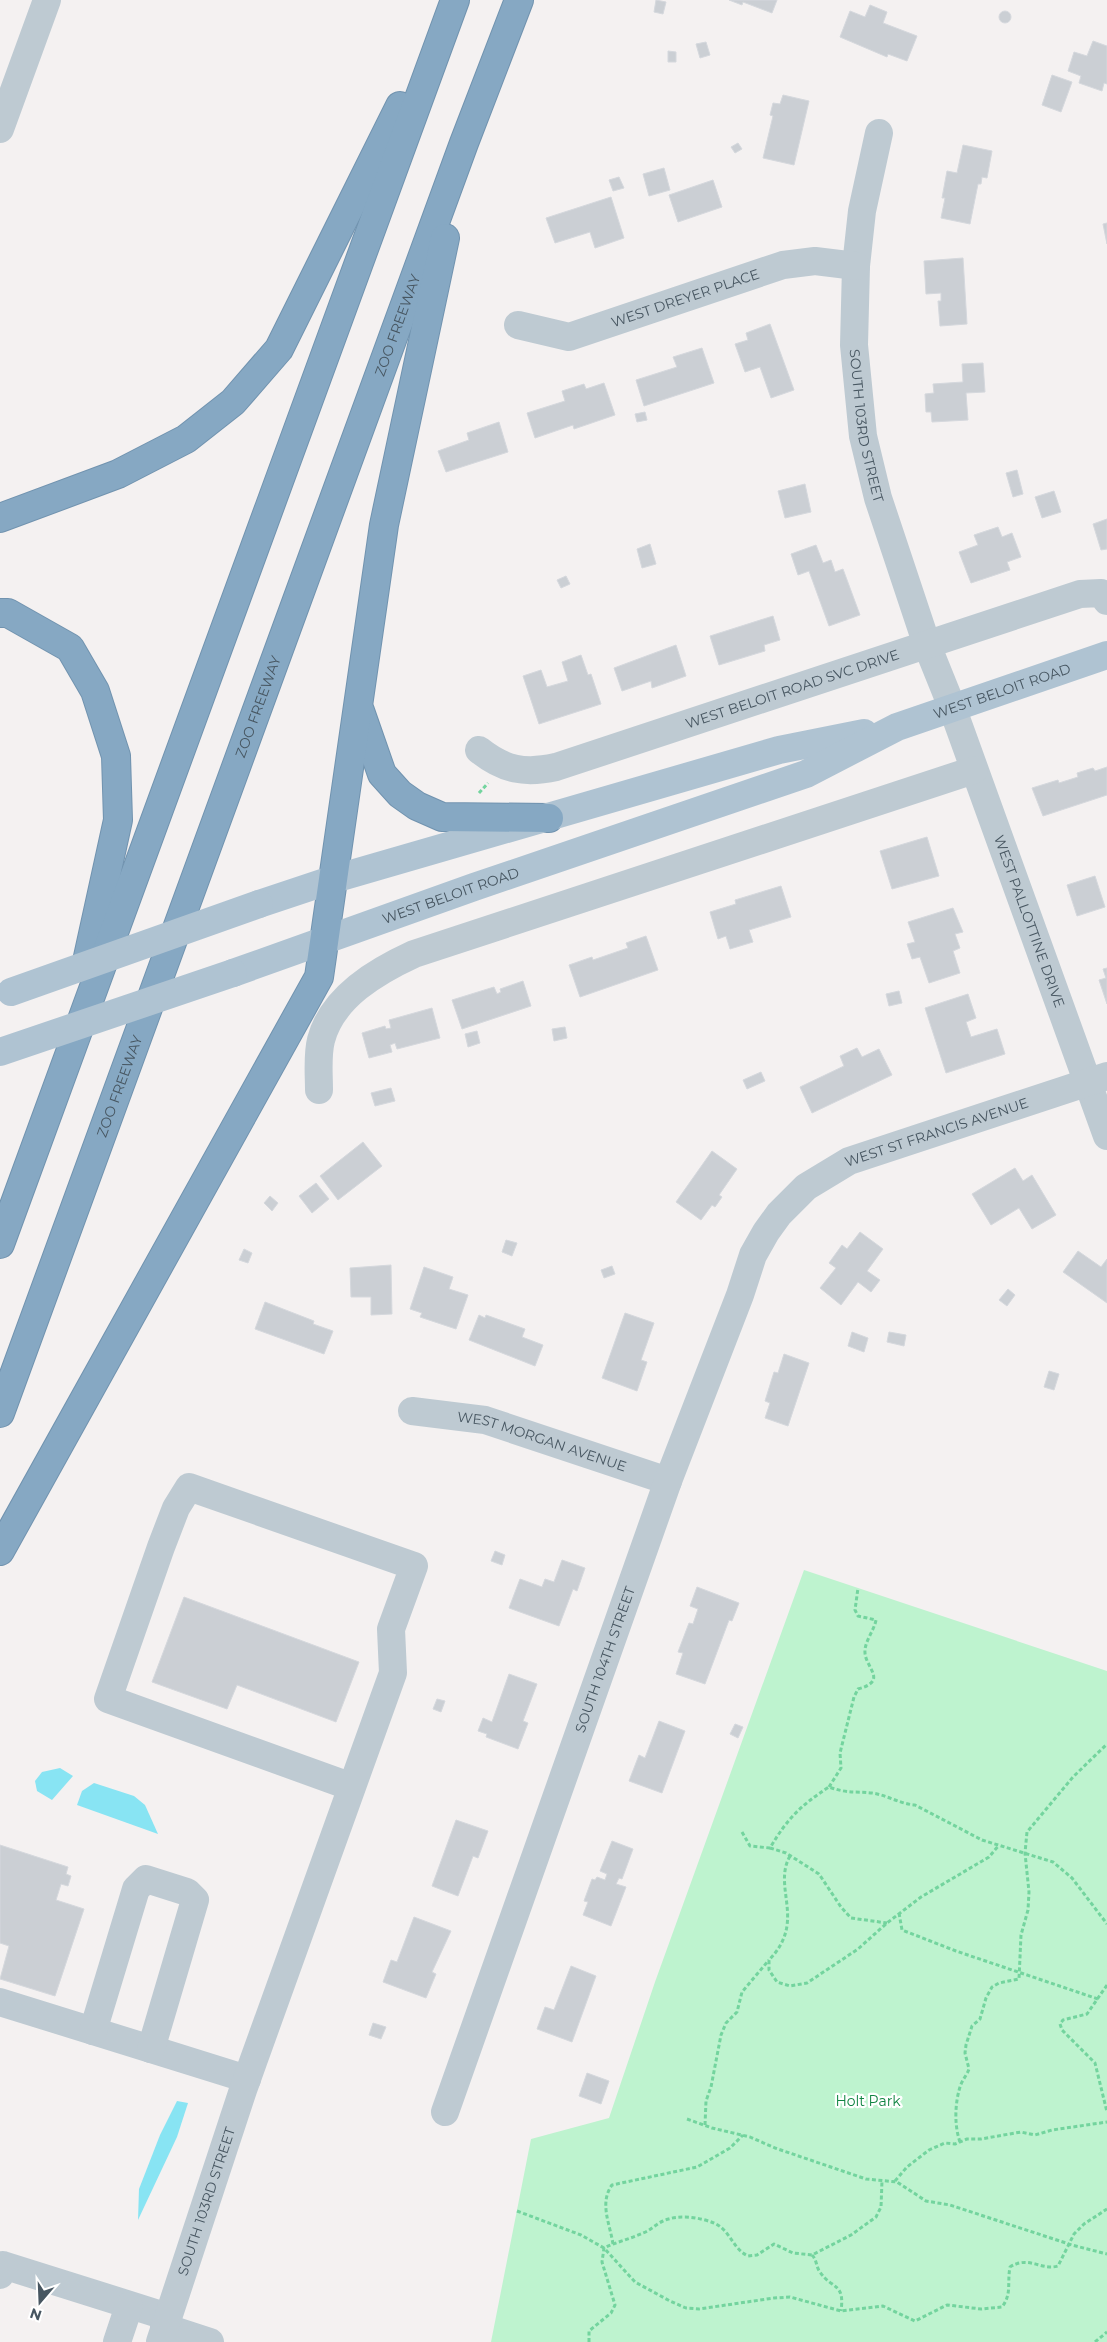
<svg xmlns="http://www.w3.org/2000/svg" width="1107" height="2342" font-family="Montserrat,sans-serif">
	<rect width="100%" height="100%" fill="#f4f1f1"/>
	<polygon fill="#bef3cf" points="804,1570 1107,1671 1107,2342 491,2342 531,2139 609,2118 655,1982"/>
	<g fill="#88e4f3">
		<polygon points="60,1768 73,1776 52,1800 37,1791 35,1781 42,1772"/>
		<polygon points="94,1783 134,1796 145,1805 158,1834 77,1805 82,1791"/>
		<polygon points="177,2101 188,2103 177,2137 138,2220 139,2189 160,2135"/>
	</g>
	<g fill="#cbcfd4" stroke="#d5d8dd">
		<polygon points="656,0 666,2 663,14 654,12"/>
		<polygon points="729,0 777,0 772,13 743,2 742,5"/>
		<polygon points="870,5 887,12 883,23 917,36 907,61 888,54 887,57 840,37 850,11 865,17"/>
		<circle cx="1005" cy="17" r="6"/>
		<polygon points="1093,41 1107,46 1107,84 1104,83 1102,91 1079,83 1081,76 1068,71 1074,52 1087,56"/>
		<polygon points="706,42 710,55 700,58 696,44"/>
		<polygon points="668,51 676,52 676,62 668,62"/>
		<polygon points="1052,75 1072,82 1061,112 1042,105"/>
		<polygon points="783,95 809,101 794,165 763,158 773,116 770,115 773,103 780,104"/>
		<polygon points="738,143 742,149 735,153 731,147"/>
		<polygon points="963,145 992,151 987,178 982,177 981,184 978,184 970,224 941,218 945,198 942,198 947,171 957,173"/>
		<polygon points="664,168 670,190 649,196 643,174"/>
		<polygon points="619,177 624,188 613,191 609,180"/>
		<polygon points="713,180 722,207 678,222 669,195"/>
		<polygon points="611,197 624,238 595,248 590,232 555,243 546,218"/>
		<polygon points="1107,223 1107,244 1103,224"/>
		<polygon points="963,258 967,324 940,326 938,301 941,301 941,293 926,294 924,261"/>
		<polygon points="770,324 794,390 771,398 760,367 745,372 735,344 748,340 746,333"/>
		<polygon points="702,348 714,383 644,406 636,380 677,367 673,357"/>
		<polygon points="983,363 985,392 966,393 968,420 932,422 931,412 926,412 925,394 934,393 933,384 963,382 962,364"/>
		<polygon points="604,383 615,415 574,429 573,425 535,438 527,413 565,401 562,391 584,384 586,389"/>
		<polygon points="645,412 647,420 637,422 635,414"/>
		<polygon points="499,422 508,452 446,472 438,451 469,440 467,433"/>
		<polygon points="1017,470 1023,494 1013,497 1006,473"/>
		<polygon points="805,484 811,512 785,518 778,491"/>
		<polygon points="1054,491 1061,512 1042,518 1035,497"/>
		<polygon points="1107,519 1107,549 1101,550 1093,524"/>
		<polygon points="998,527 1002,537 1012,533 1021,557 1007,562 1010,570 971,583 959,552 978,545 974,535"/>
		<polygon points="650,544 656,564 642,568 637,549"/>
		<polygon points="816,545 823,563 831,560 835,572 843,569 860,615 829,626 809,571 798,575 791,554"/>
		<polygon points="566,576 570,584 561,588 557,580"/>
		<polygon points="773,616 780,640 764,645 765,651 719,665 710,636"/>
		<polygon points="676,645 686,676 652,688 651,681 622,691 614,668"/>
		<polygon points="581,655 588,675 591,674 601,704 539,724 523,676 541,670 547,687 568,681 562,662"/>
		<polygon points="1107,767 1107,795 1043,816 1032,788 1058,780 1059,783 1078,777 1077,773 1093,768 1095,771"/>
		<polygon points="927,837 939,876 892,889 880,851"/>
		<polygon points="1095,876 1105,907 1077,916 1067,885"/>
		<polygon points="781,886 791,917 749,930 753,942 730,949 726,936 718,939 710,912 736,904 735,900"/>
		<polygon points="953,908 963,932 955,934 960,948 953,951 960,973 929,983 920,957 912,959 907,944 915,942 908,922"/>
		<polygon points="646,936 658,970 580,997 569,965 592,957 593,960 628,948 626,943"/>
		<polygon points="1107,968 1107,1004 1099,980 1106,978 1103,969"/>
		<polygon points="523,981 531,1006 462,1029 452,1000 494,987 497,994 501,992 500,989"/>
		<polygon points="899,991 902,1003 889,1006 886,994"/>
		<polygon points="968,994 976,1018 966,1022 971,1037 997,1029 1005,1054 946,1073 925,1008"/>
		<polygon points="432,1008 440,1038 397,1049 395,1043 390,1045 392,1052 369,1058 362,1033 385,1026 386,1029 391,1028 389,1020"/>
		<polygon points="565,1027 567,1038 554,1041 552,1029"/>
		<polygon points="477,1031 480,1043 468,1047 465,1034"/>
		<polygon points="857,1048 862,1057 879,1049 892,1075 812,1113 800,1087 844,1066 840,1056"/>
		<polygon points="761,1072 765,1081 747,1089 743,1080"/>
		<polygon points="391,1088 395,1101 375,1106 371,1093"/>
		<polygon points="363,1142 382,1166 338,1200 320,1176"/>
		<polygon points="712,1151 737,1169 719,1195 722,1197 715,1207 712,1205 701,1220 676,1202"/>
		<polygon points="1015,1168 1023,1181 1032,1175 1056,1215 1032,1229 1019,1208 991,1225 972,1194"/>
		<polygon points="316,1183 329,1199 312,1213 299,1196"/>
		<polygon points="270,1196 278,1203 272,1211 264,1203"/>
		<polygon points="860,1232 883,1249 867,1271 880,1280 871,1292 858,1282 841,1305 820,1288 836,1268 829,1263 842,1245 847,1249"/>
		<polygon points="506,1240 517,1243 512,1256 502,1252"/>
		<polygon points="244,1249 252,1253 248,1263 239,1260"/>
		<polygon points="1078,1251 1101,1267 1107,1259 1107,1303 1063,1272"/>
		<polygon points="391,1265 392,1314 371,1315 371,1297 351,1297 350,1268"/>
		<polygon points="612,1266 615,1274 604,1278 601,1270"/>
		<polygon points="424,1267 453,1277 449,1289 468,1295 456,1329 420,1317 422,1313 410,1309"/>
		<polygon points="1008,1289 1015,1295 1007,1306 999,1300"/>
		<polygon points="265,1302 314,1321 313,1324 333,1331 324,1354 255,1329"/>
		<polygon points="625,1313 654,1323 641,1360 647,1362 637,1391 602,1378"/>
		<polygon points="479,1315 485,1318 486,1315 525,1329 522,1337 543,1345 535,1366 469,1340"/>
		<polygon points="852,1332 868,1338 864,1352 848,1346"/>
		<polygon points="889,1332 906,1335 904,1346 887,1342"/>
		<polygon points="784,1354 809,1363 788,1426 765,1418 770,1403 765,1401 774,1372 778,1373"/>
		<polygon points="1049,1371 1059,1374 1054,1390 1044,1387"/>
		<polygon points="495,1551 505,1555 502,1565 491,1561"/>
		<polygon points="562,1560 585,1568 577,1591 573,1589 559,1626 509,1608 520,1579 542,1587 545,1579 554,1582"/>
		<polygon points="697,1587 739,1603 732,1621 729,1620 705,1684 676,1674 683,1653 678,1652 689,1623 693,1624 698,1609 690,1606"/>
		<polygon points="184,1597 359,1662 336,1722 237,1685 227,1709 152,1682"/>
		<polygon points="509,1674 537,1684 523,1721 528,1723 518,1749 486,1737 487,1734 478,1731 483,1718 492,1722"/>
		<polygon points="437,1699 445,1701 441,1712 433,1709"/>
		<polygon points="659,1721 685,1731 662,1793 629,1781 639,1755 645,1758"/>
		<polygon points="735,1724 743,1727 738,1738 730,1734"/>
		<polygon points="456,1820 488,1831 478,1858 473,1856 458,1896 432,1886"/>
		<polygon points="612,1841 633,1849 622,1879 619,1878 616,1884 626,1887 611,1926 583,1915 588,1902 584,1901 592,1879 595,1880 597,1877 605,1880 607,1874 600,1871"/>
		<polygon points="0,1845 68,1867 66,1874 71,1876 68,1886 61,1884 56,1900 84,1909 55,1996 0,1979 9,1946 0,1943"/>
		<polygon points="414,1917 451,1931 432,1972 436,1974 426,1998 383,1982 391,1960 397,1962"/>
		<polygon points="571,1966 596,1976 572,2042 537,2029 545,2007 554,2010"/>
		<polygon points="373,2023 386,2027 381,2039 369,2035"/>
		<polygon points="587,2073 609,2081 601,2104 579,2096"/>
	</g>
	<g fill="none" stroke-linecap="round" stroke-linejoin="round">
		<defs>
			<g id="highway">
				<polyline points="0,518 118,474 186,439 233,402 279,349 400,106"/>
				<polyline points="0,613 8,613 70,648 95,691 116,756 118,820 86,966"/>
				<polyline points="360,711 382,774 400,794 417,806 442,817 549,818"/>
				<polyline points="0,1244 455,0"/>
				<path id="s8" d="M0 1413 464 143 519 0"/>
				<polyline points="0,1551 319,977 384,525 445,238"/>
			</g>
		</defs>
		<use href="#highway" stroke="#7193af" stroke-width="30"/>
		<g stroke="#73d49e" stroke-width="3" stroke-dasharray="4 2.5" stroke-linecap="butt">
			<polyline points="479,793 488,783"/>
			<path d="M829 1787 841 1768 840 1753 854 1697 858 1689C888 1681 866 1668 865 1653 864 1642 874 1631 876 1620L858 1616 855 1610 858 1588"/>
			<path d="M742 1832 750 1846 770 1848C787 1819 801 1805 829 1787 849 1794 854 1791 872 1793 887 1795 900 1804 915 1805L982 1840 1053 1862 1072 1878 1107 1924"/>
			<polyline points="770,1848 786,1853 819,1874 841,1907 851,1918 887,1923"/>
			<path d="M790 1856C772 1888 807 1921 769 1960V1970L777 1982 790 1986 807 1983 858 1949 887 1923 921 1897 989 1857 999 1845"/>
			<polyline points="899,1913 902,1930 956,1951 1098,1999"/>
			<polyline points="1107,1985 1087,2014 1063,2020 1060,2024 1062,2030 1095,2063 1107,2112"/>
			<polyline points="687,2119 712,2128 750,2137 775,2148 866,2179 897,2182 926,2201 950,2205 1072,2245 1107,2254"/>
			<polyline points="705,2125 706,2101 711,2087 721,2035 726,2023 737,2012 742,1992 769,1960"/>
			<path d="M960 2142C954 2125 955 2103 960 2087 962 2080 967 2075 969 2069L965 2053 966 2045 972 2026 980 2019 986 1998 992 1987 999 1983 1019 1979 1021 1935 1028 1910 1029 1892 1025 1853 1027 1832 1073 1777 1107 1744"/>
			<polyline points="895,2181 907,2167 929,2150 945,2143 955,2144 967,2139 981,2139 1021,2132 1035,2135 1052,2130 1107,2122"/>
			<path d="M517 2211 581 2235 604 2248 635 2282 670 2301 686 2308 699 2309 774 2298 790 2297 841 2311 883 2306 915 2321 947 2305 981 2309 1002 2307C1012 2294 1007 2283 1010 2267 1029 2255 1041 2271 1058 2266L1074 2234 1084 2224 1107 2209"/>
			<path d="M613 2244C610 2224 599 2203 612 2185L697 2167 730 2148 743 2135"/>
			<path d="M812 2255C817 2260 816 2267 820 2272 832 2290 845 2282 841 2311"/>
			<path d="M589 2342V2331L611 2313 615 2305 602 2262 604 2248C616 2242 630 2239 643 2233 651 2230 656 2224 663 2221 678 2214 701 2217 716 2224 731 2232 733 2249 748 2256L757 2255 774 2244 793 2253 812 2255 851 2235 876 2217 881 2207 882 2181"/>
			<polyline points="1095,2342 1107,2332"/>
		</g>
		<g stroke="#becad2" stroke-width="28">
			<polyline points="0,129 47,0"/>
			<path id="s1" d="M879 133 862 211 856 266 854 345 863 436 878 498 927 645 952 707 1107 1136"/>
			<path id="s2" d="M518 325 569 337 783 265 815 261 856 266"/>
			<path id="s3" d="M479 750C504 770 525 774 556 767L1080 594 1101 593 1107 601"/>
			<path d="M319 1090C319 1074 317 1056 321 1040 332 997 377 971 414 954L974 770"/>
			<path id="s4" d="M412 1411 485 1420 668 1481"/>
			<polyline points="0,2002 247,2079"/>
			<polyline points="93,2031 136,1889 146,1879 187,1892 195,1900 151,2049"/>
			<path id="s5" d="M445 2112 668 1481 740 1295 753 1255 766 1232 779 1214 806 1187 849 1161 1107 1076"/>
			<polyline points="0,2275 3,2265 168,2317"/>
			<polyline points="164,2327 210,2342"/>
			<polyline points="117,2342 129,2306"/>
			<path id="s6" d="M160 2342 243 2090 253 2062 393 1673 391 1629 414 1566 189 1487 176 1508 161 1547 108 1699 352 1787"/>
		</g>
		<g stroke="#afc3d2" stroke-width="28">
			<polyline points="259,904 334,879 779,750 864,733"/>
			<path id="s7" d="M233 973 474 887 806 774 897 727 1107 655"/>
		</g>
		<use href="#highway" stroke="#86a8c3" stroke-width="28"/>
		<g stroke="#afc3d2" stroke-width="28">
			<polyline points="11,992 259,904"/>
			<polyline points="0,1052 233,973"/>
		</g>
	</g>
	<g text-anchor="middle" stroke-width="4.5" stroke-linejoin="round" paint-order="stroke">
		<g font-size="14" fill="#475661" stroke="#fff">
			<text dy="5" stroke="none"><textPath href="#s2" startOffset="175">WEST DREYER PLACE</textPath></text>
			<text dy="5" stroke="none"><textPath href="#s8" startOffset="1158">ZOO FREEWAY</textPath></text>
			<text dy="5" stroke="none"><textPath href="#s1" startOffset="296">SOUTH 103RD STREET</textPath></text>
			<text dy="5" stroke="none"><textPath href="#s3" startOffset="331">WEST BELOIT ROAD SVC DRIVE</textPath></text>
			<text dy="5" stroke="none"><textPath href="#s7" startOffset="820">WEST BELOIT ROAD</textPath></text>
			<text dy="5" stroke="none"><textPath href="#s8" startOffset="752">ZOO FREEWAY</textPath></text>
			<text dy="5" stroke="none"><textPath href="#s7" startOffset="231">WEST BELOIT ROAD</textPath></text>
			<text dy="5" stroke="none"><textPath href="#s1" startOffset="819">WEST PALLOTTINE DRIVE</textPath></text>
			<text dy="5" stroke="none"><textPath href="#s8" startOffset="348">ZOO FREEWAY</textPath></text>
			<text dy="5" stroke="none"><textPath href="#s5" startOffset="1140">WEST ST FRANCIS AVENUE</textPath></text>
			<text dy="5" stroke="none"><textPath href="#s4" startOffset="134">WEST MORGAN AVENUE</textPath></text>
			<text dy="5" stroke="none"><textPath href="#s5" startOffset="480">SOUTH 104TH STREET</textPath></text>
			<text dy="5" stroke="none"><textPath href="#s6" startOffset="148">SOUTH 103RD STREET</textPath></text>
		</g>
		<g font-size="14" fill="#108442" stroke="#fff">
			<text x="868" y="2106">Holt Park</text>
		</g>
	</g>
	<g transform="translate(40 2302) rotate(199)" stroke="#ffffff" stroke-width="4" paint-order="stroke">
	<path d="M0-4L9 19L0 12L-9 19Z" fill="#475661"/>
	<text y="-8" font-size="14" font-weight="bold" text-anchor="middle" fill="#475661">N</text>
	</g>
</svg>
